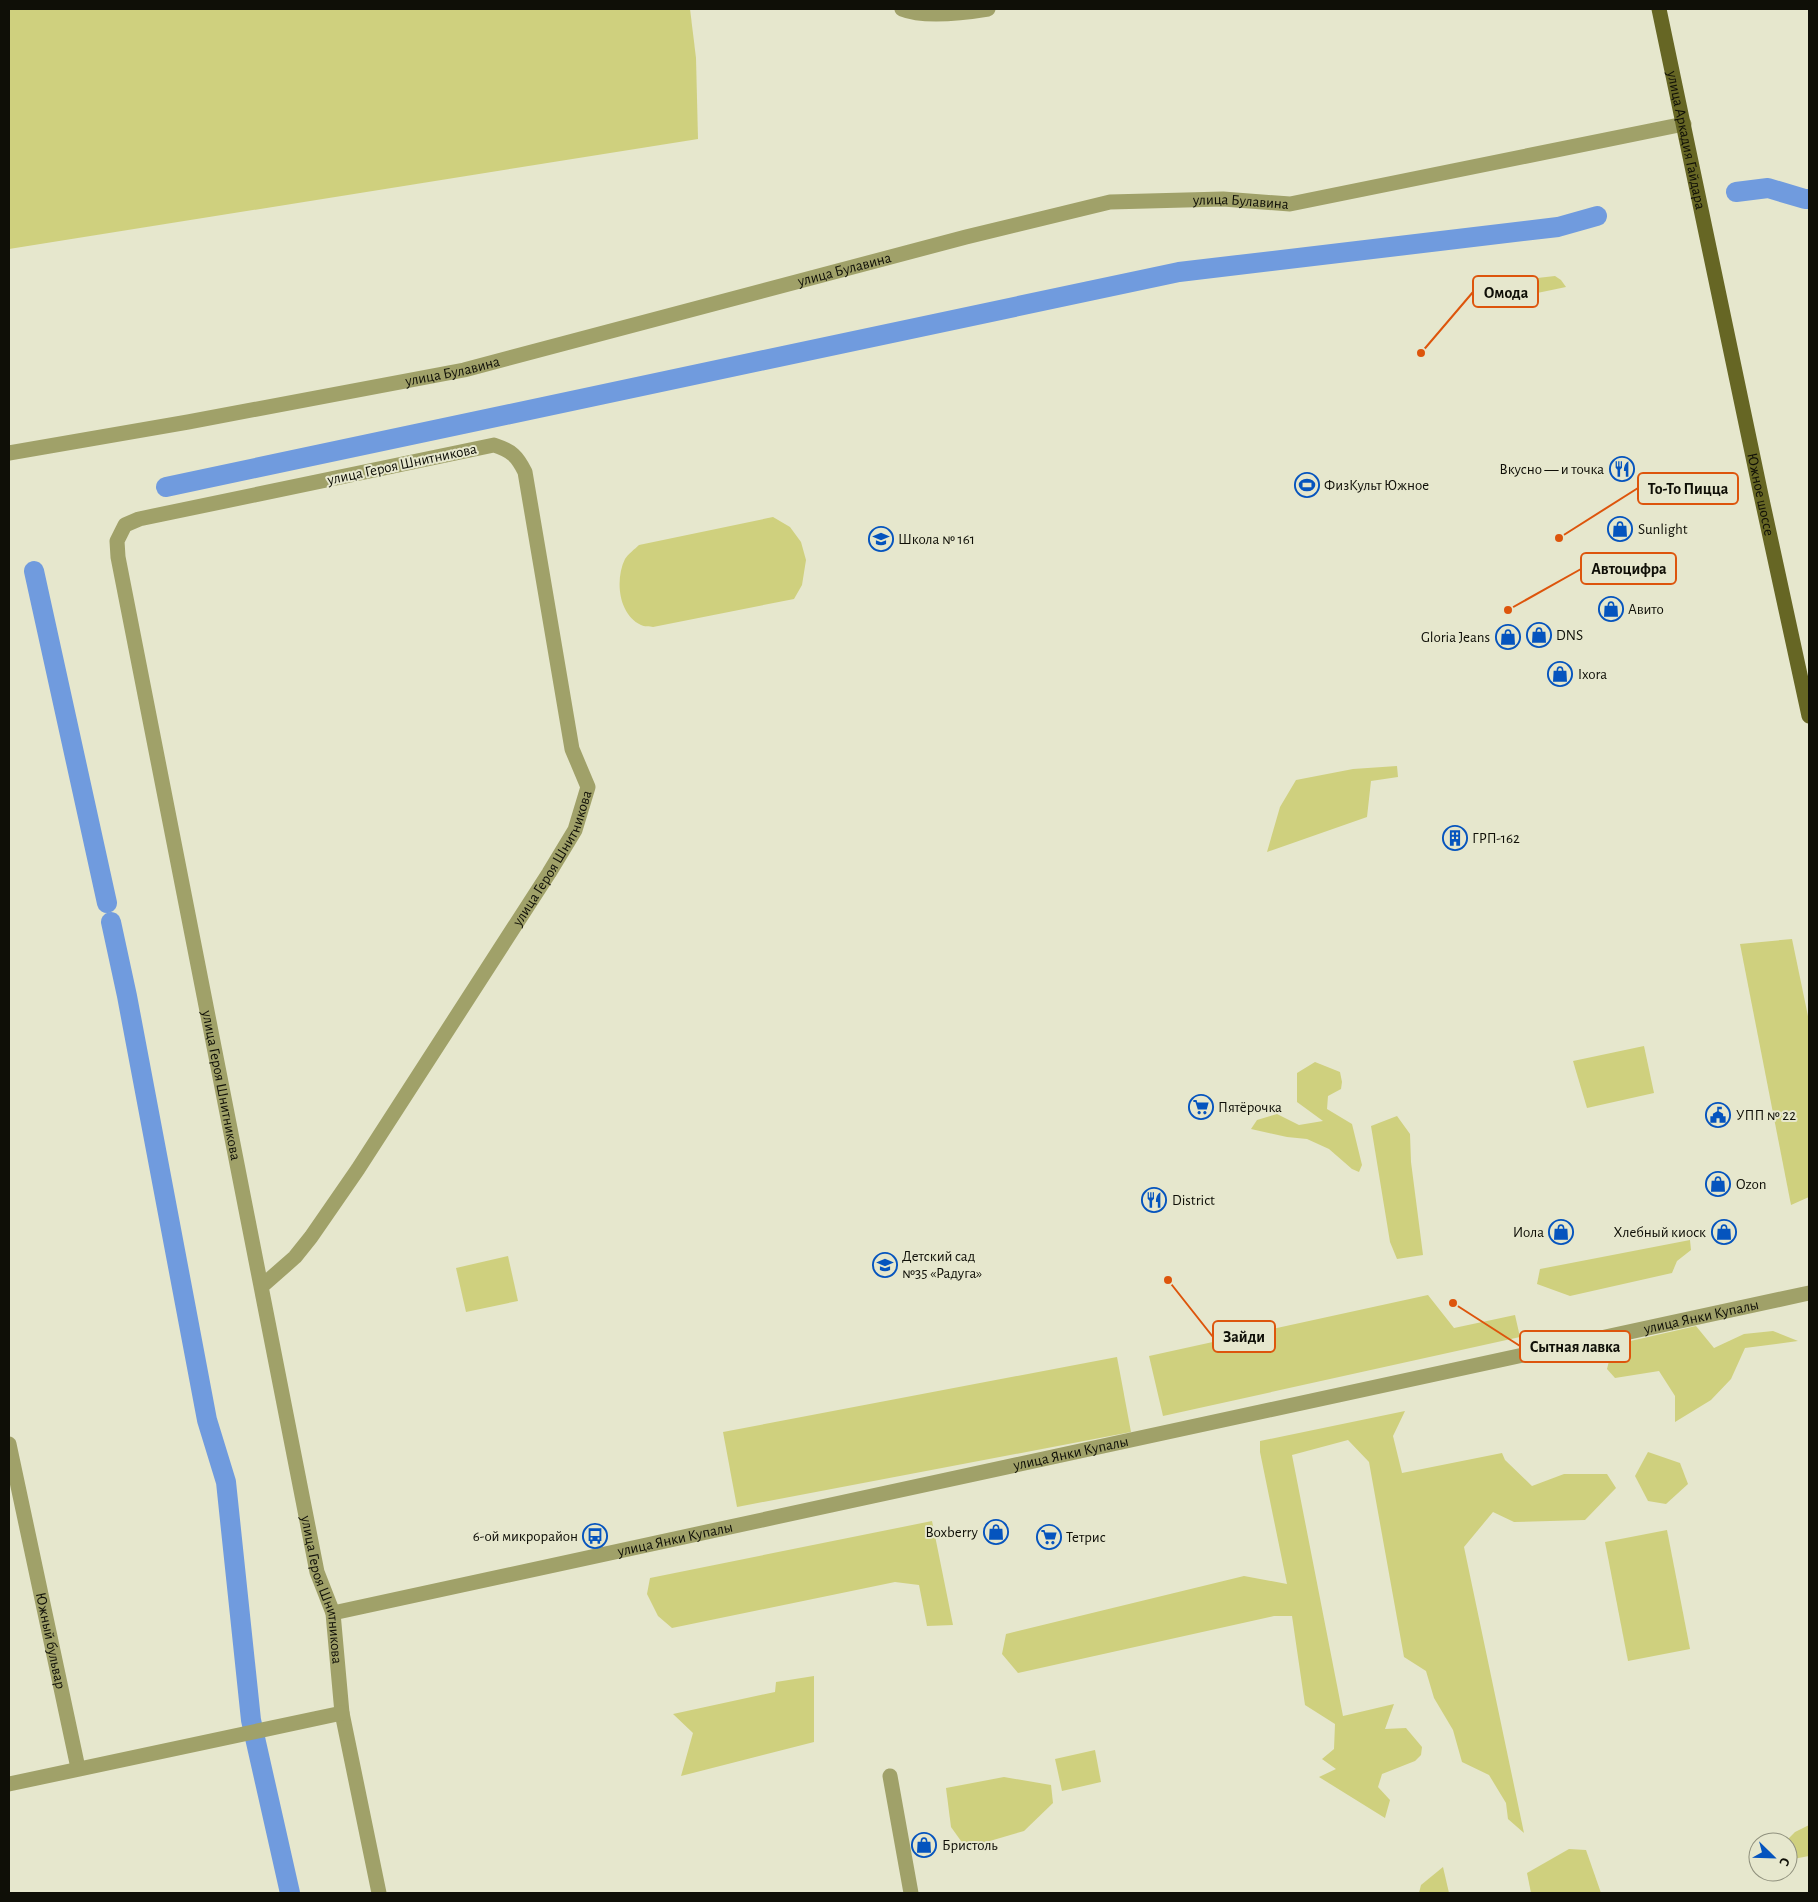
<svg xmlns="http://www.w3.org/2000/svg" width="1818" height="1902" font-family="'Alegreya Sans',sans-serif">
	<rect width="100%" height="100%" fill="#e6e7cd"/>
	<g fill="#cfd07e">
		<polygon points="9,9 690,9 696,58 698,139 9,249"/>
		<polygon points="1555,276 1561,280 1566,287 1498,301 1494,297 1492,283"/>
		<path d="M773 517 790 527 801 542 806 560 802 585 794 599 653 627C650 626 644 627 641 625 618 614 615 579 625 559 628 554 635 549 639 545Z"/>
		<polygon points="1397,766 1398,777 1371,781 1367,817 1267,852 1280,807 1296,780 1353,769"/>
		<polygon points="1792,939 1809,1021 1809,1197 1791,1205 1740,944"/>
		<polygon points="1644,1046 1654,1093 1587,1108 1573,1061"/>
		<polygon points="1315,1062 1340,1072 1342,1082 1341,1089 1328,1096 1327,1109 1352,1124 1362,1165 1359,1172 1352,1169 1329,1149 1307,1139 1287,1137 1251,1129 1257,1120 1277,1114 1299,1125 1323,1121 1297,1102 1297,1073"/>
		<polygon points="1397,1116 1410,1134 1411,1162 1423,1255 1397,1259 1390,1242 1371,1126"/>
		<polygon points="1690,1240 1691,1250 1677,1261 1672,1273 1570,1296 1537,1284 1540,1269"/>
		<polygon points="508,1256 518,1301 466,1312 456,1268"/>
		<polygon points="1428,1295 1454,1328 1515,1315 1520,1337 1163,1416 1149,1356"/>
		<polygon points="1696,1326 1714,1348 1744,1334 1773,1331 1798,1341 1745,1348 1731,1379 1711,1400 1675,1422 1675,1396 1659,1371 1615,1378 1607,1369 1613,1345"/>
		<polygon points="1117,1357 1131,1432 737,1507 723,1432"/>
		<polygon points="1405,1411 1393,1436 1402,1473 1502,1453 1505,1460 1532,1486 1564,1474 1607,1474 1616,1488 1585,1520 1514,1522 1493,1512 1464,1547 1524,1833 1508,1819 1506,1803 1489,1775 1462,1762 1453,1730 1434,1698 1426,1671 1404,1657 1369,1462 1348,1440 1292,1455 1343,1716 1394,1704 1385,1729 1406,1728 1422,1747 1421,1755 1415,1761 1382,1774 1378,1787 1390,1800 1385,1818 1319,1777 1336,1769 1322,1759 1334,1749 1335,1724 1305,1705 1292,1616 1274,1616 1018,1673 1002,1654 1006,1634 1244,1576 1287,1584 1260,1452 1260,1441"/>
		<polygon points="1648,1452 1680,1463 1688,1484 1666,1504 1648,1501 1635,1476"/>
		<polygon points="932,1521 953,1625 927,1626 919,1585 895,1582 672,1628 658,1616 647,1594 650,1578"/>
		<polygon points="1667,1530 1690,1649 1628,1661 1605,1542"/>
		<polygon points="814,1676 814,1742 681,1776 693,1733 673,1714 775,1692 776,1682"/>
		<polygon points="1095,1750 1101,1782 1062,1791 1055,1759"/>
		<polygon points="1004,1777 1051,1785 1053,1803 1024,1831 966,1848 951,1827 946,1788"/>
		<polygon points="1809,1825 1809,1856 1788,1860 1788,1842 1785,1842 1795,1832"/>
		<polygon points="1569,1849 1586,1850 1601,1893 1531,1893 1527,1873"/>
		<polygon points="1443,1867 1449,1893 1419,1893 1421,1885"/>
	</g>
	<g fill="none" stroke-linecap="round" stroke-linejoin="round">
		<g stroke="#709bde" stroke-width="20">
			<polyline points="1736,192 1768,188 1805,199 1809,199"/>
			<polyline points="166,487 1179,272 1558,227 1597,216"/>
			<polyline points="34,571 107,903"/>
			<polyline points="111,922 127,996 207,1420 226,1482 251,1720 290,1893"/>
		</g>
		<g stroke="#a0a169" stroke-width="15">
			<path d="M902 9C924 18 964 13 988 9"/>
			<path id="s1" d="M9 453 188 422 464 370 966 237 1110 202 1223 199 1290 204 1684 124"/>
			<path id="s2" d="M261 1287 295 1257 311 1237 358 1169 549 873 575 830 588 787 572 749 525 472C517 456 512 451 494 445L139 519 125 525 117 541 118 557 317 1572 333 1613 342 1713 379 1893"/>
			<path id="s3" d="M9 1444 78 1768"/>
			<path id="s4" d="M333 1613 1809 1293"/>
			<polyline points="890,1776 911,1893"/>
			<polyline points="9,1784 342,1713"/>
		</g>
		<path stroke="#666624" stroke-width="15" id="s5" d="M1659 9 1761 495 1809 716"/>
	</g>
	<defs>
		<symbol id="restaurant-ring" viewBox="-11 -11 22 22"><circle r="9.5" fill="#e6e7cd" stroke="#0554be" stroke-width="1.5"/><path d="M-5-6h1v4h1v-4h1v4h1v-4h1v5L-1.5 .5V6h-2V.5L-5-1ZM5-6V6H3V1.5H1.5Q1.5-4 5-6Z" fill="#0554be"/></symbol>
		<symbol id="stadium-ring" viewBox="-11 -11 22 22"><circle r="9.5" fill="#e6e7cd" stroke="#0554be" stroke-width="1.5"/><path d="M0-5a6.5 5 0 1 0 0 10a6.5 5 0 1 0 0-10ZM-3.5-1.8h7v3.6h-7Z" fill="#0554be"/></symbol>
		<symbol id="shop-ring" viewBox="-11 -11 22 22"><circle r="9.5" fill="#e6e7cd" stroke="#0554be" stroke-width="1.5"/><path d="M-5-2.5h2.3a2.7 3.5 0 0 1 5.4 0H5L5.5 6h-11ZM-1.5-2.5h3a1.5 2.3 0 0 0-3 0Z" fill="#0554be"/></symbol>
		<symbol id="school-ring" viewBox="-11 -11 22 22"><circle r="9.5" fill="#e6e7cd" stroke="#0554be" stroke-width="1.5"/><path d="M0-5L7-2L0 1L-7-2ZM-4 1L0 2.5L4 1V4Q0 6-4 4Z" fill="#0554be"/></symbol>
		<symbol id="building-ring" viewBox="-11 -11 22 22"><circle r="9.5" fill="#e6e7cd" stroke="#0554be" stroke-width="1.5"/><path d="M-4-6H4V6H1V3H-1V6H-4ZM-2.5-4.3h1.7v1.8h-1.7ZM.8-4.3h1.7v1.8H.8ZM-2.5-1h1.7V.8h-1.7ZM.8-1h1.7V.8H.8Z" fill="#0554be"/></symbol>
		<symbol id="supermarket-ring" viewBox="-11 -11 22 22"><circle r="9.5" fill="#e6e7cd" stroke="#0554be" stroke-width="1.5"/><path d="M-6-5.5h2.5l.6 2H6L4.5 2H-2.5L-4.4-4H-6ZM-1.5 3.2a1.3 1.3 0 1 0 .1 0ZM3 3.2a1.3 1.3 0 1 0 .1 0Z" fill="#0554be"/></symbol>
		<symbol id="civic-ring" viewBox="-11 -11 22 22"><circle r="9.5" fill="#e6e7cd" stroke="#0554be" stroke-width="1.5"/><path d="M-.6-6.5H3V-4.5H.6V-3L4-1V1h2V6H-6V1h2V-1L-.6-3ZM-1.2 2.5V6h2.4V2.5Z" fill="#0554be"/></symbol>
		<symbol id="bus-ring" viewBox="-11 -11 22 22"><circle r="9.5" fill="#e6e7cd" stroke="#0554be" stroke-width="1.5"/><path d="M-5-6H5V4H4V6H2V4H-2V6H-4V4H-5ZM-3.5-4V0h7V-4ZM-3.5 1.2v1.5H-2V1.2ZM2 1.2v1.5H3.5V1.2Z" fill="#0554be"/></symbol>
	</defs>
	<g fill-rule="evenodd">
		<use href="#restaurant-ring" x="1608" y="455" width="28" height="28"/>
		<use href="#stadium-ring" x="1293" y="471" width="28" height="28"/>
		<use href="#shop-ring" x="1606" y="515" width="28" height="28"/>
		<use href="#school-ring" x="867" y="525" width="28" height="28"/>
		<use href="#shop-ring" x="1597" y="595" width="28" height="28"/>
		<use href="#shop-ring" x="1525" y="621" width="28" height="28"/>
		<use href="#shop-ring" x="1494" y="623" width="28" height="28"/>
		<use href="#shop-ring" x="1546" y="660" width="28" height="28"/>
		<use href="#building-ring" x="1441" y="824" width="28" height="28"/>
		<use href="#supermarket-ring" x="1187" y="1093" width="28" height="28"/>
		<use href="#civic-ring" x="1704" y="1101" width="28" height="28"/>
		<use href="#shop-ring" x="1704" y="1170" width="28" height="28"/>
		<use href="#restaurant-ring" x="1140" y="1186" width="28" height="28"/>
		<use href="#shop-ring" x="1547" y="1218" width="28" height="28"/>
		<use href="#shop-ring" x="1710" y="1218" width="28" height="28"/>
		<use href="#school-ring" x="871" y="1251" width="28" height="28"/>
		<use href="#shop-ring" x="982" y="1518" width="28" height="28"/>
		<use href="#bus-ring" x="581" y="1522" width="28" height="28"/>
		<use href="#supermarket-ring" x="1035" y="1523" width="28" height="28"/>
		<use href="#shop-ring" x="910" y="1831" width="28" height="28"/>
	</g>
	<g text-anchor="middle" stroke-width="4" stroke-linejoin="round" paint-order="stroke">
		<g font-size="15" fill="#0f0f07" stroke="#e6e7cd">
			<text dy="5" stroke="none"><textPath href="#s5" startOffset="134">улица Аркадия Гайдара</textPath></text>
			<text dy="5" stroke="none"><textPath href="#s1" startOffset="1261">улица Булавина</textPath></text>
			<text dy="5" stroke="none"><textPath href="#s1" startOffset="856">улица Булавина</textPath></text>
			<text dy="5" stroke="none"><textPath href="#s1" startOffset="451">улица Булавина</textPath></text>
			<text transform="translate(402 464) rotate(-12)" y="5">улица Героя Шнитникова</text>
			<text dy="5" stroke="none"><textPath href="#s5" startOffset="496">Южное шоссе</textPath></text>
			<text dy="5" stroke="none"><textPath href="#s2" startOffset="521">улица Героя Шнитникова</textPath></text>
			<text dy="5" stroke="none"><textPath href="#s2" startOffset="1916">улица Героя Шнитникова</textPath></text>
			<text dy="5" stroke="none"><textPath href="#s4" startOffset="1400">улица Янки Купалы</textPath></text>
			<text dy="5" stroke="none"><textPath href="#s4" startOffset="755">улица Янки Купалы</textPath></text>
			<text dy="5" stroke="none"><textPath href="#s4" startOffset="350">улица Янки Купалы</textPath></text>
			<text dy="5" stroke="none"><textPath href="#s2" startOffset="2431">улица Героя Шнитникова</textPath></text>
			<text dy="5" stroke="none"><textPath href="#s3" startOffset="201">Южный бульвар</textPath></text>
		</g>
		<g font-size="15" fill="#0f0f07" stroke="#e6e7cd" text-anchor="start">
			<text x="1604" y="474" text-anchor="end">Вкусно — и точка</text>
			<text x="1324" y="490">ФизКульт Южное</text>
			<text x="1638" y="534">Sunlight</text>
			<text x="898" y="544">Школа № 161</text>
			<text x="1628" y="614">Авито</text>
			<text x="1556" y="640">DNS</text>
			<text x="1490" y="642" text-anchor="end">Gloria Jeans</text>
			<text x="1578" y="679">Ixora</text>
			<text x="1472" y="843">ГРП-162</text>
			<text x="1218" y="1112">Пятёрочка</text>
			<text x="1736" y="1120">УПП № 22</text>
			<text x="1736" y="1189">Ozon</text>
			<text x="1172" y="1205">District</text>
			<text x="1544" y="1237" text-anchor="end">Иола</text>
			<text x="1706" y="1237" text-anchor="end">Хлебный киоск</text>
			<text x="902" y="1261">Детский сад<tspan x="902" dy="17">№35 «Радуга»</tspan></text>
			<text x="978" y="1537" text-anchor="end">Boxberry</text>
			<text x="578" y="1541" text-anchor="end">6-ой микрорайон</text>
			<text x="1066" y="1542">Тетрис</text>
			<text x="942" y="1850">Бристоль</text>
		</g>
	</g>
	<path fill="none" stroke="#dd550c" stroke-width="2" d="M1421 353L1473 292M1559 538L1638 488M1508 610L1581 569M1168 1280L1213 1337M1453 1303L1520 1346"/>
	<g fill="#dd550c" stroke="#e6e7cd" stroke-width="2">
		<circle cx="1421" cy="353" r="5"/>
		<circle cx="1559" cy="538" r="5"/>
		<circle cx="1508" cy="610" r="5"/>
		<circle cx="1168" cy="1280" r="5"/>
		<circle cx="1453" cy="1303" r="5"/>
	</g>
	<g fill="#e6e7cd" stroke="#dd550c" stroke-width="2">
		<rect x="1473" y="276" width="65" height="31" rx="5"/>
		<rect x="1638" y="473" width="100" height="31" rx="5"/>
		<rect x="1581" y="553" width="95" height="31" rx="5"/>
		<rect x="1213" y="1321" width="62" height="31" rx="5"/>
		<rect x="1520" y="1331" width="110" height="31" rx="5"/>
	</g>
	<g font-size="16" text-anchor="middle" font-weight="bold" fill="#0f0f07">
		<text x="1506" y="298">Омода</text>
		<text x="1688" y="494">То-То Пицца</text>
		<text x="1629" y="574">Автоцифра</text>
		<text x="1244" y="1342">Зайди</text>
		<text x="1575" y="1352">Сытная лавка</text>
	</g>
	<rect width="1818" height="1902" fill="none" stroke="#0f0f07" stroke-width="20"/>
	<g transform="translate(1773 1857) rotate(113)"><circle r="24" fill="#e6e7cd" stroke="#90917e"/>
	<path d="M0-4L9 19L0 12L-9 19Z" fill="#0554be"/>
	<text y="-8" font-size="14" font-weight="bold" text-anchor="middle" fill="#0f0f07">С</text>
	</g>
</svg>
